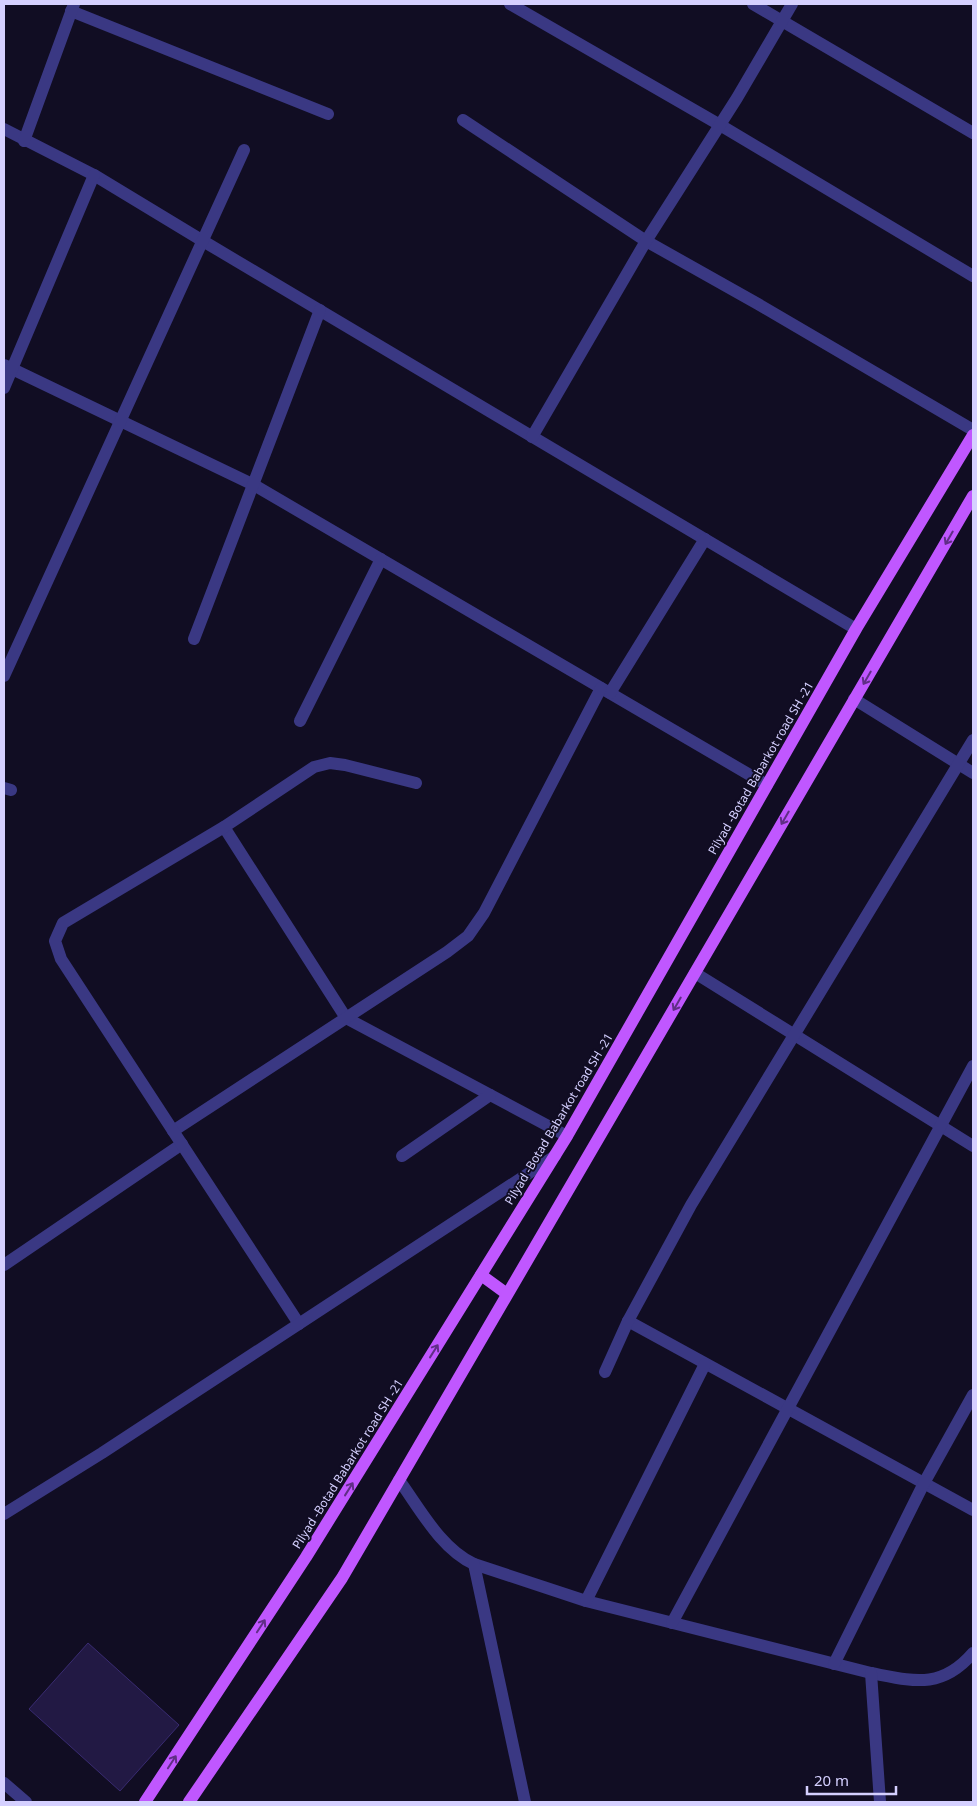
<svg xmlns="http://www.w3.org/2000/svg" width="977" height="1806" font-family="'Noto Sans',sans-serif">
	<rect width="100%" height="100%" fill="#110d23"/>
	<polygon fill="#221944" stroke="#392b71" points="88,1643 179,1725 120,1791 29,1709"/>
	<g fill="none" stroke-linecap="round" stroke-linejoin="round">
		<g stroke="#3a3883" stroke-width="12">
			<polyline points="510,4 720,125 973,276"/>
			<polyline points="753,4 973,133"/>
			<polyline points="71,11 328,114"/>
			<polyline points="463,120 646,241 758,304 973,430"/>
			<polyline points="4,129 94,175 203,241 856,629"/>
			<polyline points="24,141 74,4"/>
			<polyline points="4,365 254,485 767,785"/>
			<polyline points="4,388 94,175"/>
			<polyline points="532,437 646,241 737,98 792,4"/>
			<polyline points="194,639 320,310"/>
			<polyline points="4,676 244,150"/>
			<polyline points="610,693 705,539"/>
			<polyline points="854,699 973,773"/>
			<polyline points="300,721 381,559"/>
			<polyline points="4,788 11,790"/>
			<polyline points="224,827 346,1018 567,1136"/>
			<polyline points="695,973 973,1146"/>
			<polyline points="173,1131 447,952 468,936 484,913 601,688"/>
			<polyline points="402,1156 490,1095"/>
			<polyline points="4,1265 182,1144"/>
			<polyline points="628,1321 973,1510"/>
			<polyline points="299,1324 61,959 55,941 63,923 224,827 314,767 330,763 345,765 416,783"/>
			<polyline points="605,1372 628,1321 691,1205 973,740"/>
			<path d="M399 1480C420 1509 441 1549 474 1564L586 1601 871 1673C913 1681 941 1690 973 1653"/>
			<polyline points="4,1514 102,1453 555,1156"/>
			<polyline points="474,1564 525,1802"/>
			<polyline points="586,1601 705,1364"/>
			<polyline points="672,1623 973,1066"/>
			<polyline points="834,1664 924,1483 973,1395"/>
			<polyline points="871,1673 880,1802"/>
			<polyline points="4,1783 26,1802"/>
		</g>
		<g stroke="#c057ff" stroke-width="12">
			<polyline points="481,1275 507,1294"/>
			<polyline points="145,1802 306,1557 567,1136 856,629 973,435"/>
			<polyline points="189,1802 342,1578 973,496"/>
		</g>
	</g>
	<defs><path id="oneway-shaft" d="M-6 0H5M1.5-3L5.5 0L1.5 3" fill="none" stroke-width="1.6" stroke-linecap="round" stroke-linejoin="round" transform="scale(1.25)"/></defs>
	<g stroke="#602e86">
		<use href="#oneway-shaft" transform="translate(949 538) rotate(120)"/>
		<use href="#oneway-shaft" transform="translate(867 678) rotate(120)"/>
		<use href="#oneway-shaft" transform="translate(785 818) rotate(120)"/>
		<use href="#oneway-shaft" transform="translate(677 1004) rotate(120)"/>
		<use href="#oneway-shaft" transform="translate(434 1351) rotate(-58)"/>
		<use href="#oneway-shaft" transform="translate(349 1489) rotate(-58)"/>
		<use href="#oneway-shaft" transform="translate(261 1626) rotate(-57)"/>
		<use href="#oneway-shaft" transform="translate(172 1762) rotate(-57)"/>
	</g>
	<g text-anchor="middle" stroke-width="4" stroke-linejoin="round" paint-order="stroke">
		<g font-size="12" fill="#d5d0ff" stroke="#110d23">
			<text transform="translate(761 768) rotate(-60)" y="4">Pilyad -Botad Babarkot road SH -21</text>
			<text transform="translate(559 1119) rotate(-59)" y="4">Pilyad -Botad Babarkot road SH -21</text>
			<text transform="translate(348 1464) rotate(-58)" y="4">Pilyad -Botad Babarkot road SH -21</text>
		</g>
	</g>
	<rect width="977" height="1806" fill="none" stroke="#d5d0ff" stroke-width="10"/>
	<path d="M807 1786v8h89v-8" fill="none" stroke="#d5d0ff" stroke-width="2.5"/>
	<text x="814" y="1786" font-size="15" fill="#d5d0ff" stroke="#110d23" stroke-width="4" paint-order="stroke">20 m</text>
</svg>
